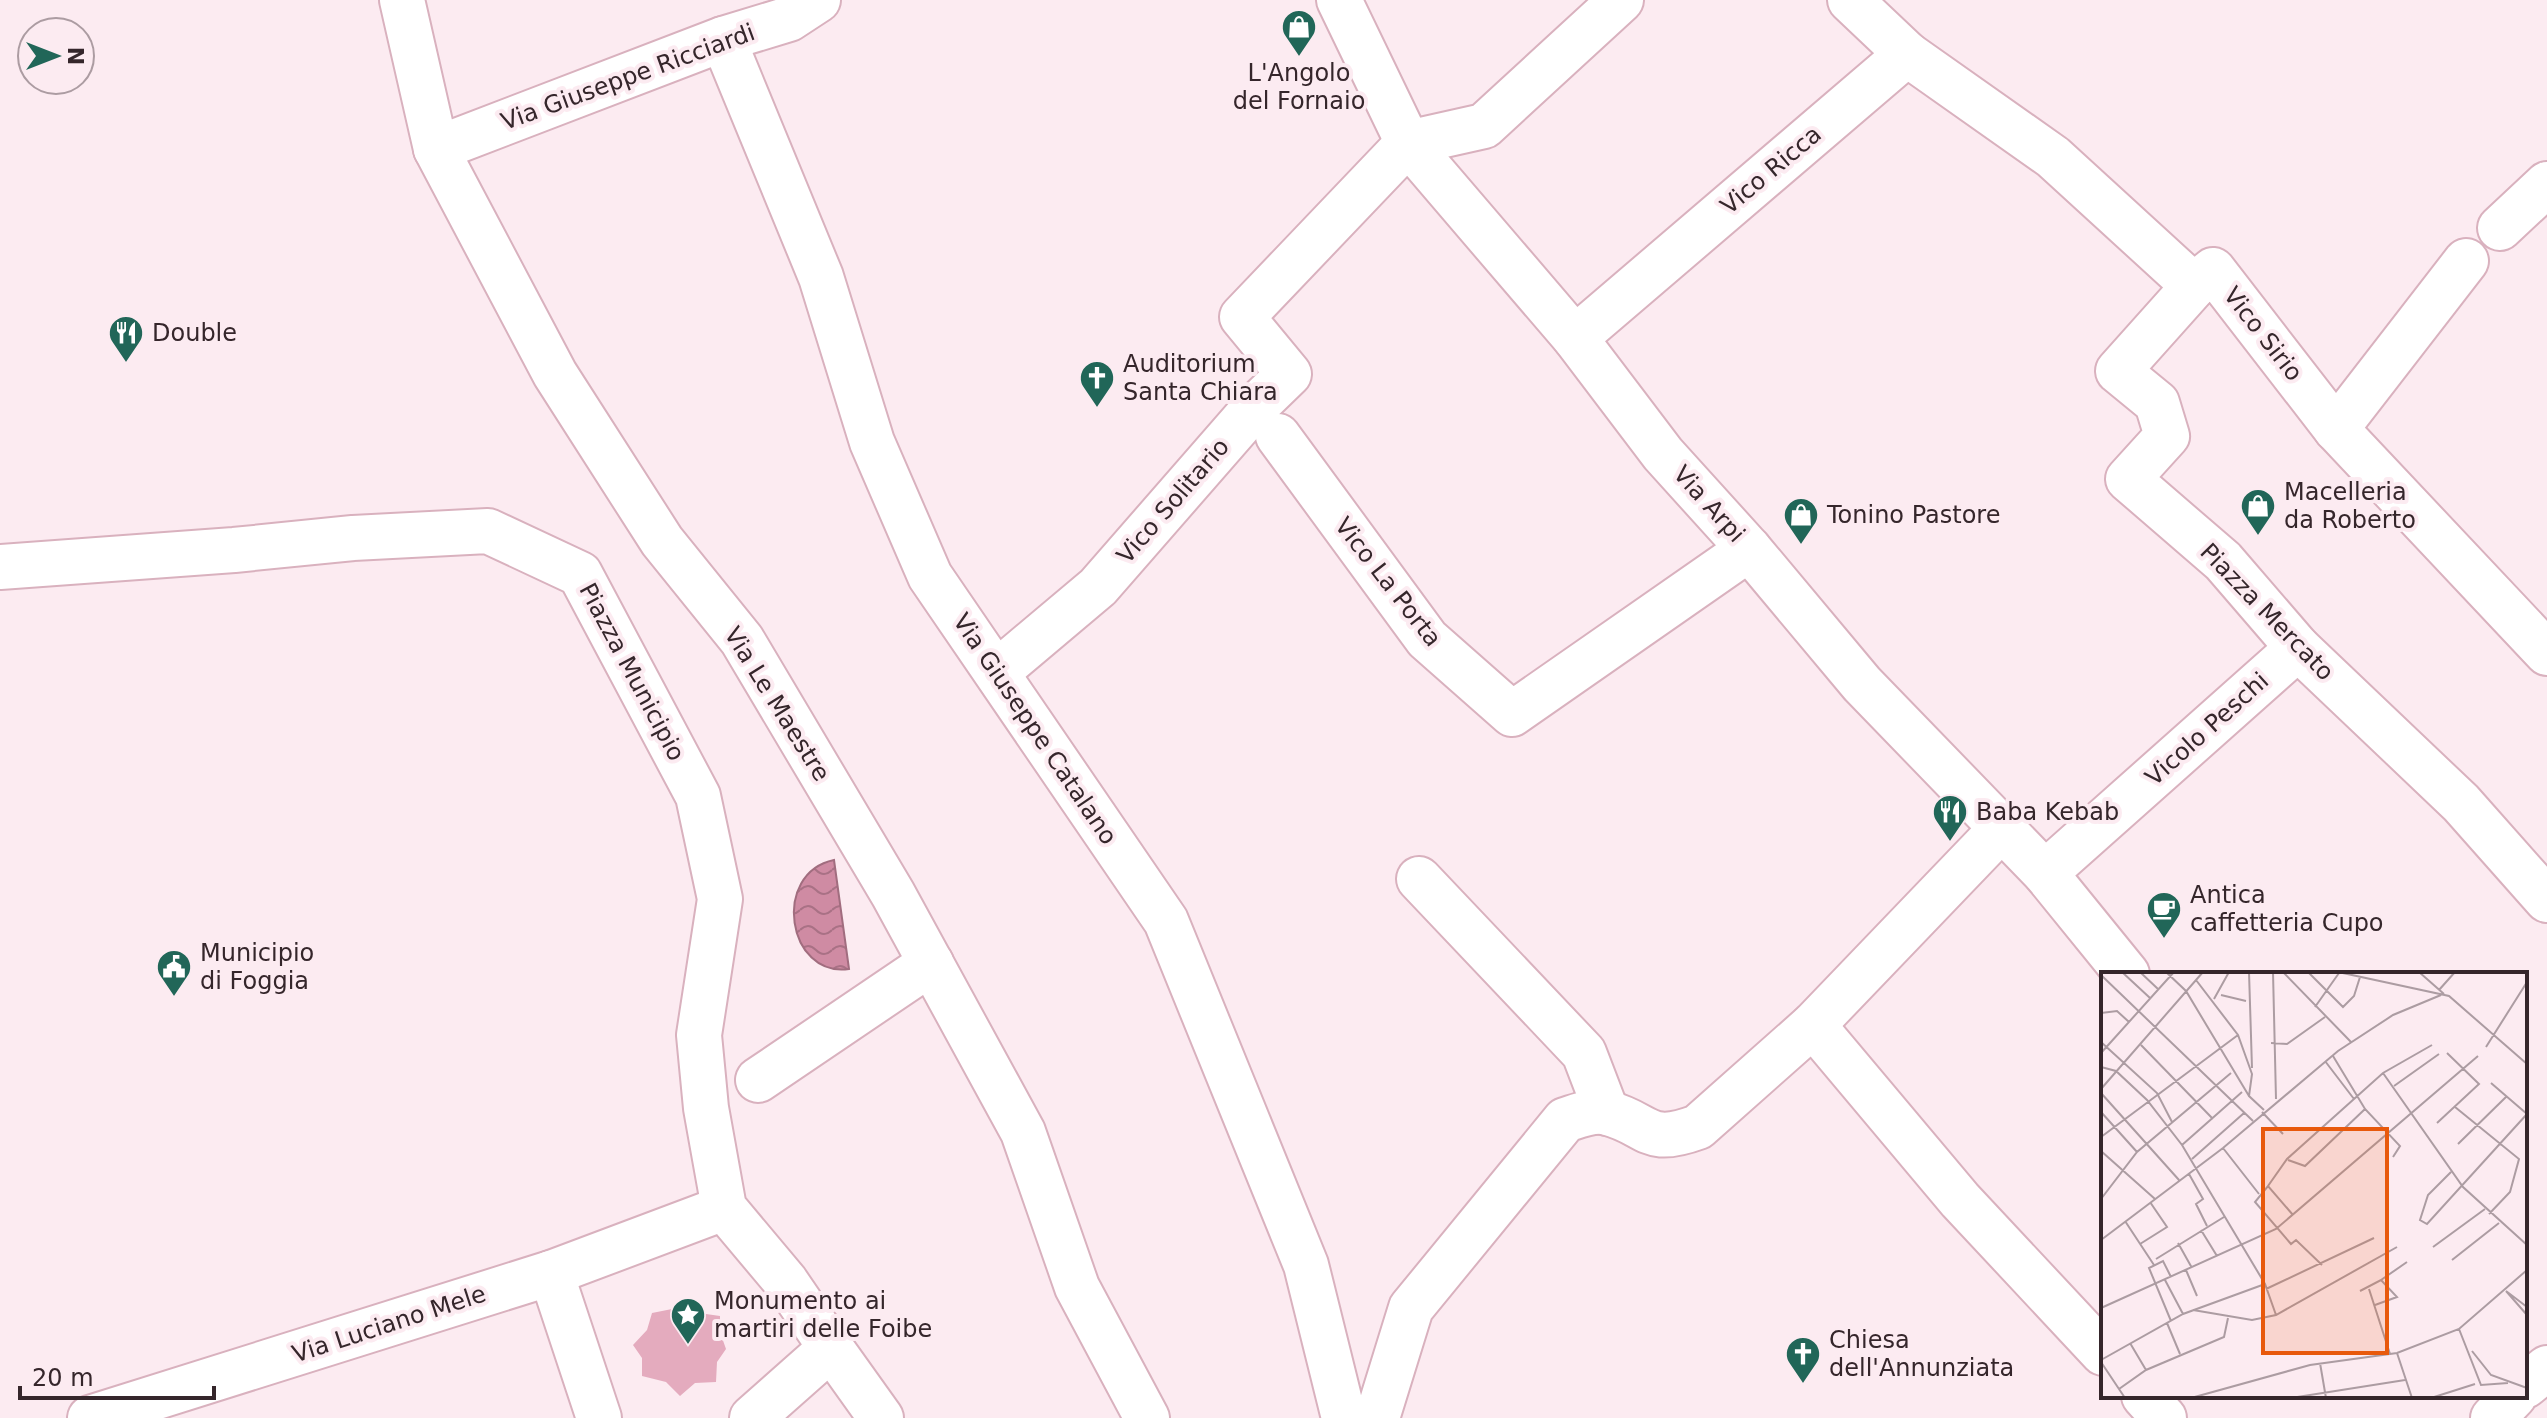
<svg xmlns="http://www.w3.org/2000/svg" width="2547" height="1418" font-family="'DejaVu Sans',sans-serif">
	<defs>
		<pattern id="water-waves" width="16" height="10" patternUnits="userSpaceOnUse" patternTransform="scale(2)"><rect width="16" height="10" fill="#cf8ba3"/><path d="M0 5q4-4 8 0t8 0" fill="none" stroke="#a97185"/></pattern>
	</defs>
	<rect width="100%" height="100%" fill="#fcebf1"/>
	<polygon fill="#e4abbe" points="686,1300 699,1313 720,1316 720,1332 726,1349 717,1362 716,1382 695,1383 680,1396 666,1382 642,1376 642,1358 633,1345 647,1330 652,1313 672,1309"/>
	<path fill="url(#water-waves)" stroke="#a16d7f" stroke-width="2" d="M834 860 849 969C787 978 771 873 834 860Z"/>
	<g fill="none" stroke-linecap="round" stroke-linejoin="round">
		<defs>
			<g id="minor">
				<polyline points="402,0 436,149 555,374 662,541 742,640 893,894 1023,1132 1077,1287 1147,1418"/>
				<polyline points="1339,0 1408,143 1575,338 1663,454 1749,549 1862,684 2045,873 2127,974"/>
				<polyline points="723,39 821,277 872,442 930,576 1166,921 1306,1265 1344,1418"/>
				<polyline points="1907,54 2053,157 2194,286 2213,270 2336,429 2547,653"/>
				<polyline points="436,149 723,39 789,19 818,0"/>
				<polyline points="2500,228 2547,184"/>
				<polyline points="2194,286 2118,371 2157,403 2167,436 2128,479 2223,561 2298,648 2461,803 2547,900"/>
				<polyline points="1575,338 1907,54 1850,0"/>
				<polyline points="2336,429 2466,261"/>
				<polyline points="1278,436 1427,639 1512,714 1749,549"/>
				<polyline points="0,567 234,550 353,538 488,531 580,574 698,796 720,899 699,1035 706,1108 724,1208 786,1282 831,1348 752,1418"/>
				<polyline points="997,672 1098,587 1255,407 1289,374 1242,317 1408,143 1484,126 1621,0"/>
				<polyline points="2045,873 2298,648"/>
				<polyline points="1419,879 1584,1053 1607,1113"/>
				<polyline points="1813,1025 1960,1200 2103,1353"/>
				<polyline points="758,1080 931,963"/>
				<polyline points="551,1273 599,1418"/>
				<polyline points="831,1348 881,1418"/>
				<polyline points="2525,1386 2547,1368"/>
				<polyline points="2144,1396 2164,1418"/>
				<polyline points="90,1418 551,1273 724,1208"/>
				<path d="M1377 1418 1411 1308 1565 1120C1578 1116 1594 1109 1608 1113 1651 1125 1646 1146 1698 1127L1813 1025 2002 828"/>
				<polyline points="2493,1418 2514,1396"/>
			</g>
		</defs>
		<use href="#minor" stroke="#d9b1be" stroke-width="48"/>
		<use href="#minor" stroke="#fff" stroke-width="44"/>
	</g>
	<defs>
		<symbol id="shop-pin" viewBox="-11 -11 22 30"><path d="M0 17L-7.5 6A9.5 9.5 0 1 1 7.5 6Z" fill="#216658" stroke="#fcebf1"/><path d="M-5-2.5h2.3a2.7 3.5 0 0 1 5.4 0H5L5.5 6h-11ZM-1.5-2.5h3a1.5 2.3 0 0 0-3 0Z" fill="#fff"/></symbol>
		<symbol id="restaurant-pin" viewBox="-11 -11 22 30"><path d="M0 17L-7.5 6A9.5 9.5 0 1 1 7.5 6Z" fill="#216658" stroke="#fcebf1"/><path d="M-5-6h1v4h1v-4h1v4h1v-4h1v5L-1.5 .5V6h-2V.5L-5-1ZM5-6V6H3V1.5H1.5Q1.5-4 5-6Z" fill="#fff"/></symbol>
		<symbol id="church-pin" viewBox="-11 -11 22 30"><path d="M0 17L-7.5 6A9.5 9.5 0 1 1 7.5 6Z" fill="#216658" stroke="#fcebf1"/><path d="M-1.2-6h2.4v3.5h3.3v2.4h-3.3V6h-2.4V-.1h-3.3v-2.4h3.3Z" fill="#fff"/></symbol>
		<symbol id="cafe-pin" viewBox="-11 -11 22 30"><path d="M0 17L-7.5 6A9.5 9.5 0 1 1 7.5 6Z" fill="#216658" stroke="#fcebf1"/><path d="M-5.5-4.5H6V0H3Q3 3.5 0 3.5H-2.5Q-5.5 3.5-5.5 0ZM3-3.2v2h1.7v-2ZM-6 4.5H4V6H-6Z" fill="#fff"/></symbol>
		<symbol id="civic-pin" viewBox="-11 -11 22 30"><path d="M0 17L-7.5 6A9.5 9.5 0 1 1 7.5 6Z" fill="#216658" stroke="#fcebf1"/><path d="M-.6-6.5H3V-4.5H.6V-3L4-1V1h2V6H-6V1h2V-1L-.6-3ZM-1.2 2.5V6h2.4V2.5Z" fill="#fff"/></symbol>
		<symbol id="sight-pin" viewBox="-11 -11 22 30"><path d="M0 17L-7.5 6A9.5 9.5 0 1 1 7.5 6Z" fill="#216658" stroke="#fcebf1"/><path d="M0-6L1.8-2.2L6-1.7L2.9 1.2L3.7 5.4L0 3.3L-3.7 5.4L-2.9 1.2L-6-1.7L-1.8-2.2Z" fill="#fff"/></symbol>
	</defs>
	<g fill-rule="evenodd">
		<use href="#shop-pin" x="1279" y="7" width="40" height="54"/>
		<use href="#restaurant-pin" x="106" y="313" width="40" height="54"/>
		<use href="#church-pin" x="1077" y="358" width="40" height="54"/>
		<use href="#shop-pin" x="2238" y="486" width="40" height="54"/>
		<use href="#shop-pin" x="1781" y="495" width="40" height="54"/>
		<use href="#restaurant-pin" x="1930" y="792" width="40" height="54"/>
		<use href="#cafe-pin" x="2144" y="889" width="40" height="54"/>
		<use href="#civic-pin" x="154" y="947" width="40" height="54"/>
		<use href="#sight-pin" x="668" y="1295" width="40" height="54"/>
		<use href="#church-pin" x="1783" y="1334" width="40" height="54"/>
	</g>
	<g text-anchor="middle" stroke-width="8" stroke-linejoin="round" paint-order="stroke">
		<g font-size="24" fill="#35262b" stroke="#fcebf1" text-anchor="start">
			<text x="1299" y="81" text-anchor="middle">L'Angolo<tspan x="1299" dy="28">del Fornaio</tspan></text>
			<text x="152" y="341">Double</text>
			<text x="1123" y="372">Auditorium<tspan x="1123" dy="28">Santa Chiara</tspan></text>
			<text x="2284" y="500">Macelleria<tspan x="2284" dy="28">da Roberto</tspan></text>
			<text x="1827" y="523">Tonino Pastore</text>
			<text x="1976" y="820">Baba Kebab</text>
			<text x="2190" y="903">Antica<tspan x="2190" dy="28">caffetteria Cupo</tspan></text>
			<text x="200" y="961">Municipio<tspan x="200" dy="28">di Foggia</tspan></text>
			<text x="714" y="1309">Monumento ai<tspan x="714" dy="28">martiri delle Foibe</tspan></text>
			<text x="1829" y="1348">Chiesa<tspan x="1829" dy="28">dell'Annunziata</tspan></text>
		</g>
		<g font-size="24" fill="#35262b" stroke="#fcebf1">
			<text transform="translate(628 77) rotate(-20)" y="8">Via Giuseppe Ricciardi</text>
			<text transform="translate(1771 170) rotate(-40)" y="8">Vico Ricca</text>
			<text transform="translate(2263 334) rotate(52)" y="8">Vico Sirio</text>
			<text transform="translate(1173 501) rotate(-49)" y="8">Vico Solitario</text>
			<text transform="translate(1709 504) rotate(48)" y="8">Via Arpi</text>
			<text transform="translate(1388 582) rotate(52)" y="8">Vico La Porta</text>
			<text transform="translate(2267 612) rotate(46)" y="8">Piazza Mercato</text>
			<text transform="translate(632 672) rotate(62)" y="8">Piazza Municipio</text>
			<text transform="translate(777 704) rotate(58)" y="8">Via Le Maestre</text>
			<text transform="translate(1035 729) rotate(56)" y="8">Via Giuseppe Catalano</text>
			<text transform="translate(2207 729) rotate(-42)" y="8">Vicolo Peschi</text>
			<text transform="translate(389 1324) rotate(-18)" y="8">Via Luciano Mele</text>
		</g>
	</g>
	<g transform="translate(2101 972)">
		<rect width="426" height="426" fill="#fcebf1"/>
		<path fill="none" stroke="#ac9ca2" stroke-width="2" d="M21 0 49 26M39 0 57 17M65 0 85 19 148 124M148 0 151 96M172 0 175 127M182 0 250 70M207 0 242 35 253 24 259 5M237 0 348 24 426 92M318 0 343 22M0 3 152 149M95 8 137 63 151 102 148 124 163 138M338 18 354 0M120 23 145 29M113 27 128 0M214 35 238 1M0 41 16 39 28 50M0 70 56 121 71 150M170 71 186 72 224 45M40 73 112 147M385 75 426 10M0 81 73 0M232 84 264 137 299 174 292 185M224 89 253 127M0 95 15 99 46 128 81 173 164 312 175 343M282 101 362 215 426 273M390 111 426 142M293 114 338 82M0 117 102 0M0 121 78 208M354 135 418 187 409 220 388 242M0 140 36 180M161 140 182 162M336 151 378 112 346 81M0 165 137 63M357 172 406 124M81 173 141 120M122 176 158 222M0 179 54 227M91 187 143 141M187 188 204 194 264 137M350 200 327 223 319 248 326 252 426 142M88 202 102 227 95 232 106 254M167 214 186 187 282 101 331 73M0 227 36 180 130 101M192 243 167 214 154 230 190 272 195 268 221 293M24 249 53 293M100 258 116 284M0 268 122 176 237 79 292 43 340 23M77 271 91 296M39 272 66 255 49 230M332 275 384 237M55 287 123 245M351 288 398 251M85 298 96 324M64 308 82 342M280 308 306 290M165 317 273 266M268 317 289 382M259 319 280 308 296 325 274 333M405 319 426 343M405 319 426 335M0 336 175 257 377 84M92 338 151 348 175 343 296 275M70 349 48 296 62 289 70 305M66 351 79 382M358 357 380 413 407 411M29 371 45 398M371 379 390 403 426 416M296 381 311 426M0 388 82 342 164 312M0 390 24 426M219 391 225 426M18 417 45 398 123 365 127 346M90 426 209 393 296 381 358 357 426 298M190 426 304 408M330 426 374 412"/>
		<path fill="#e8590c" fill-opacity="0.15" stroke="#e8590c" stroke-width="4" d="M162 157H286V381H162Z"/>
		<rect width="426" height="426" fill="none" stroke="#35262b" stroke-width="4"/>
	</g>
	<g transform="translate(56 56) rotate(90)"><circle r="38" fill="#fcebf1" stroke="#ac9ca2" stroke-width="2"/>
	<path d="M0-6L14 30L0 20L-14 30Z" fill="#216658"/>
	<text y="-12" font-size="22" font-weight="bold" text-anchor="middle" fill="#35262b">N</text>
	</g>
	<path d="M20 1386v12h194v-12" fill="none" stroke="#35262b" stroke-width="4"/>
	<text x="32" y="1386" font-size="24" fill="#35262b" stroke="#fcebf1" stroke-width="6" paint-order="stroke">20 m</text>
</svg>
